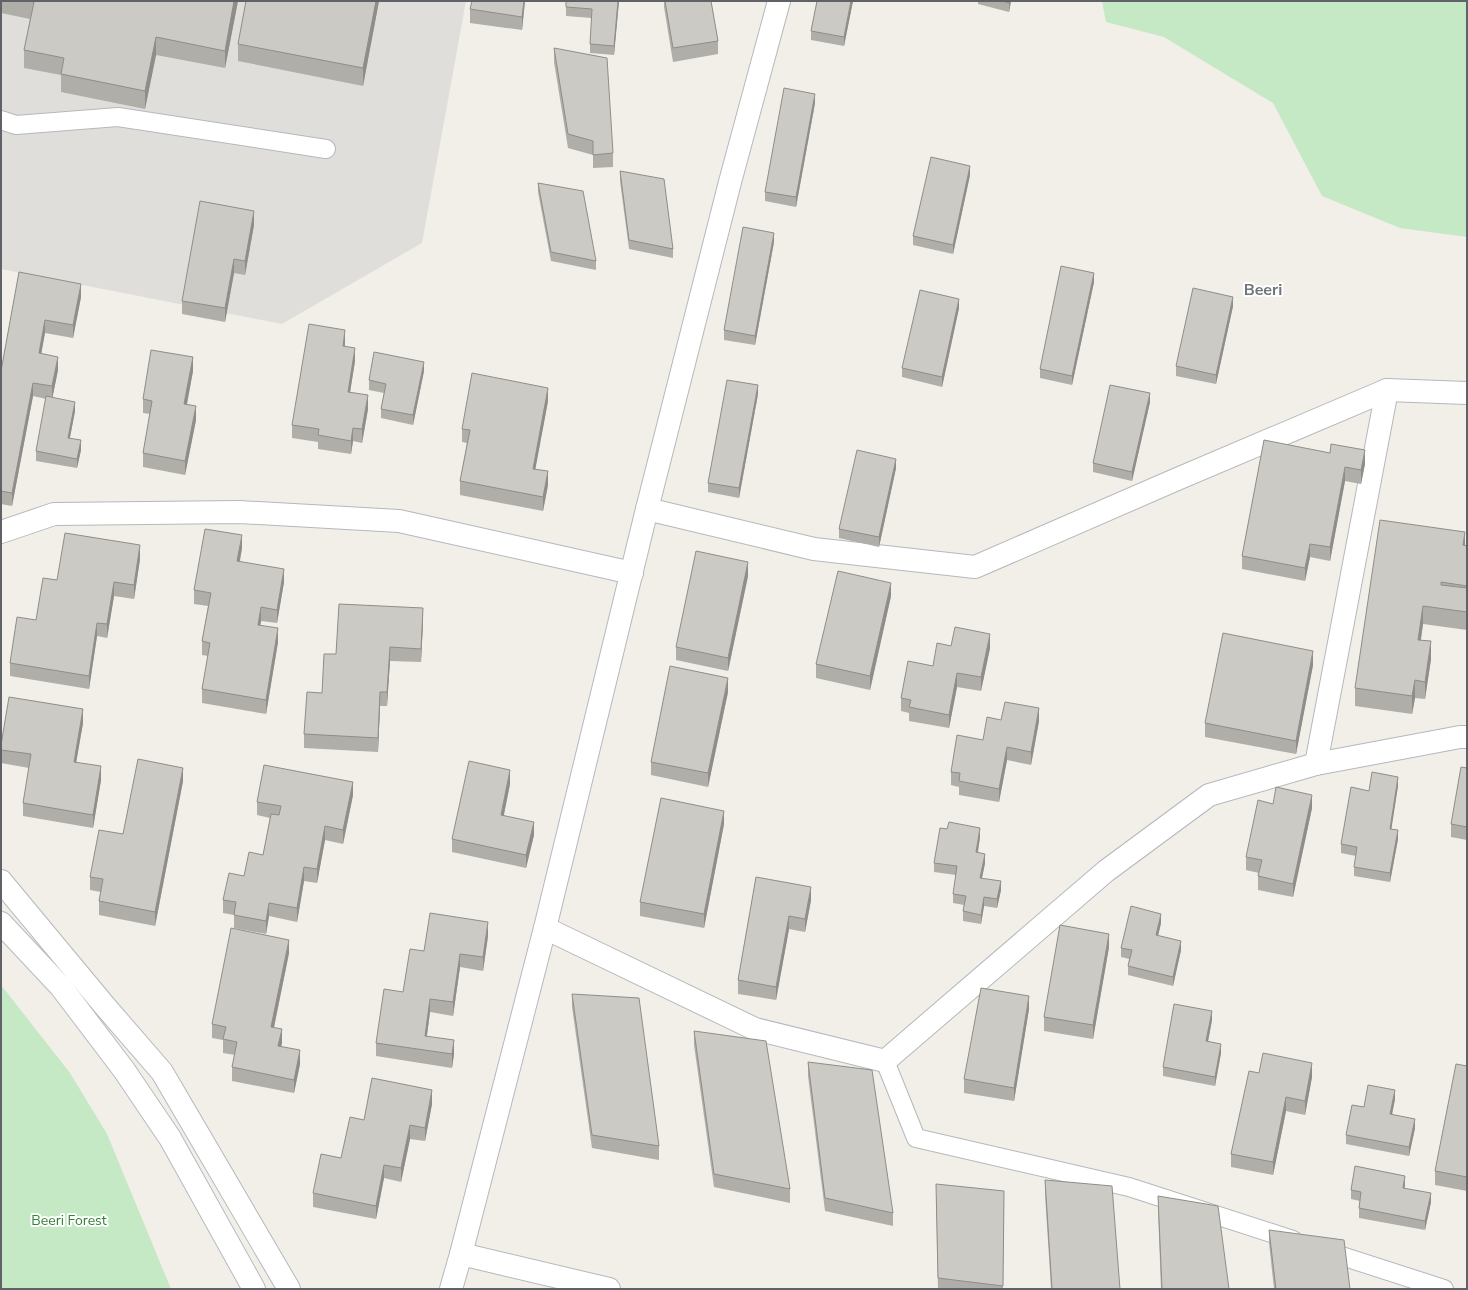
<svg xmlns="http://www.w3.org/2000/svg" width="1468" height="1290" font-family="'Nunito Sans',sans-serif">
	<rect width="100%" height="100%" fill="#f1efe8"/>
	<polygon fill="#e0deda" points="1,1 466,1 422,243 282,324 1,269"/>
	<g fill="#c5e8c5">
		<polygon points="1102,1 1467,1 1467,237 1400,228 1322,196 1273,103 1164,37 1106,22"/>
		<polygon points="1,985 70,1073 107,1134 171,1289 1,1289"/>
	</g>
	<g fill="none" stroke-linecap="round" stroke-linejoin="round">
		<defs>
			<g id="lane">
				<polyline points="1,120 16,125 118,117 326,149"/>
				<polyline points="885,1061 916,1138 1129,1187 1293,1240"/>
				<polyline points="1323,1250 1444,1289"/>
			</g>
			<g id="street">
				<polyline points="647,509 814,549 975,567 1175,480 1387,390 1467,393"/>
				<polyline points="1,532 54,514 239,512 399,521 632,573"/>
				<polyline points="1316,764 1387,390"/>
				<polyline points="1,881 104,1005 162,1072 289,1289"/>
				<polyline points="545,928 755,1029 885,1061 1106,871 1209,795 1316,764 1460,737 1467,737"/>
				<polyline points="461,1254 609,1289"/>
				<polyline points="451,1289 461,1254 545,928 647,509 730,182 779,1"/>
			</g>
			<polyline id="secondary" points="1,923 61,987 124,1070 170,1138 254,1289"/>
		</defs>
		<use href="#lane" stroke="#b5b8bc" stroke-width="20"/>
		<use href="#street" stroke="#b5b8bc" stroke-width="24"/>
		<use href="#secondary" stroke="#b6babf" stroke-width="24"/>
		<use href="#lane" stroke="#fff" stroke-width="18"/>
		<use href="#street" stroke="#fff" stroke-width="22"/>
		<use href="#secondary" stroke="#fff" stroke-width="22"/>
	</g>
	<g fill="#afaea9">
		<polygon points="1,1 238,1 225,68 156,55 145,109 61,92 61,75 24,68 24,50 30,19 1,13"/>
		<polygon points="379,1 363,86 238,61 238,44"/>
		<polygon points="525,1 522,30 470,23 470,9"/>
		<polygon points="566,1 619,1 614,55 590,53 590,44 592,18 566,16"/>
		<polygon points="664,1 711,1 718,41 718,54 673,62 664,7"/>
		<polygon points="817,1 853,1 844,46 811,40 811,31"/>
		<polygon points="978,1 1011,1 1009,12 978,4"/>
		<polygon points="554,48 613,153 613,167 593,168 593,155 568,148 554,62"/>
		<polygon points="815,103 796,207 765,201 765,192"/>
		<polygon points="620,171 673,249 673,258 629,249 620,181"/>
		<polygon points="970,175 953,254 913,245 913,236"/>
		<polygon points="538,183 596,261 596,270 551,261 538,192"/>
		<polygon points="254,225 245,275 234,273 225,322 182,314 182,301"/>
		<polygon points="774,242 755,345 724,340 724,330"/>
		<polygon points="19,272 81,297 73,338 45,333 41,353 58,370 52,398 75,411 70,438 81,450 77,468 36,461 36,451 46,399 33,396 12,506 1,504 1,371"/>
		<polygon points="1094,282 1072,385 1040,378 1040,369"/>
		<polygon points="1233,306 1216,384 1176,376 1176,366"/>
		<polygon points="959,308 942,387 902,377 902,368"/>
		<polygon points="345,343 345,346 355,361 350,392 368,409 362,443 353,441 351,454 318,449 318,442 292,438 292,425"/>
		<polygon points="193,371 187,405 196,420 185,475 143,467 143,453 150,414 143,413 143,399"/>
		<polygon points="424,371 413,425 381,418 381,409 384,393 369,390 369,380"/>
		<polygon points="758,394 739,498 708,492 708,483"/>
		<polygon points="548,401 535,469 548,485 543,511 460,495 460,481 467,443 462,442 462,429"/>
		<polygon points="1150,402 1132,481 1093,472 1093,463"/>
		<polygon points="1264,440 1365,464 1361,484 1345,481 1330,561 1310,557 1305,581 1242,569 1242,556"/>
		<polygon points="896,468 879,547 839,538 839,529"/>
		<polygon points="1465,545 1467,546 1467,630 1423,624 1421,640 1431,659 1425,699 1415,698 1412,714 1355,706 1355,688"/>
		<polygon points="242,548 240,561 284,582 277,623 261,621 260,626 278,642 266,714 202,703 202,689 208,656 202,655 202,641 208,606 194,604 194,590"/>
		<polygon points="140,559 134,599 114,596 107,638 97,636 89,689 10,676 10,663 36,620 57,580"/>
		<polygon points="748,576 728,671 676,660 676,647"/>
		<polygon points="891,596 870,690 816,678 816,664"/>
		<polygon points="423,622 421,662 390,661 387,706 380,706 378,752 304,748 304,734 322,693 336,654"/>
		<polygon points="951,646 990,648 981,691 957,687 949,728 909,721 909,713 901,711 901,698 933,666"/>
		<polygon points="1313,665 1296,754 1205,737 1205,723"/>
		<polygon points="728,692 708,787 651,775 651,762"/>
		<polygon points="1001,720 1039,721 1031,765 1007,760 999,802 959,795 959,787 951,785 951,772 983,740"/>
		<polygon points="83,723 76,762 101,780 93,828 23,816 23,803 29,768 1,763 1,745"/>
		<polygon points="1467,768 1467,840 1451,837 1451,824"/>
		<polygon points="183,781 155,926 99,915 99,901 101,892 90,890 90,877 123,834"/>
		<polygon points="510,784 504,815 534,835 526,868 452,852 452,839"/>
		<polygon points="1398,786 1391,829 1398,839 1390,882 1354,876 1354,867 1356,856 1341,853 1341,844 1369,791"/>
		<polygon points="353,795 343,844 325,840 317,883 304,881 297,922 269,916 266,934 234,928 234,915 223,913 223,900 244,876 263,855 270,818 257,815 257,802"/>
		<polygon points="1273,804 1312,808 1293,897 1258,890 1258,876 1259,873 1246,870 1246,857"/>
		<polygon points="724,824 704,928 640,916 640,902"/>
		<polygon points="980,837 978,853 985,863 982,878 1001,890 997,908 984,906 981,924 963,921 963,911 964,905 953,903 953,894 956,875 934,872 934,863"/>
		<polygon points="756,877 811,900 805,932 789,929 776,1000 738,994 738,980"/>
		<polygon points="1161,923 1158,936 1181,950 1173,986 1128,975 1128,966 1129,959 1121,957 1121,948"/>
		<polygon points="488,936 483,971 460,967 453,1016 430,1012 427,1036 454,1054 452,1068 376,1056 376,1043 403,992 424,951"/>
		<polygon points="1109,947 1093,1039 1044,1031 1044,1017"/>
		<polygon points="289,953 274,1028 282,1043 281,1046 300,1064 294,1093 232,1081 232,1067 235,1055 223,1053 223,1040 212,1038 212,1024"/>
		<polygon points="572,994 659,1146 659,1160 592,1148 572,1007"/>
		<polygon points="1029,1009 1014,1101 964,1093 964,1079"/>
		<polygon points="1212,1020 1208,1042 1221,1053 1215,1086 1163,1076 1163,1067"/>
		<polygon points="694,1031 790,1189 790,1203 714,1187 694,1045"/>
		<polygon points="808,1062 893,1213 893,1226 825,1211 808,1076"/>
		<polygon points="1467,1066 1467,1191 1435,1185 1435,1171"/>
		<polygon points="1259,1073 1312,1077 1305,1115 1286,1111 1273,1175 1231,1167 1231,1154"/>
		<polygon points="1395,1099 1392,1115 1415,1128 1409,1156 1346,1144 1346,1135 1364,1107"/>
		<polygon points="432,1104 425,1141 410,1139 401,1182 384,1178 376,1219 313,1207 313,1193 341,1158 364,1120"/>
		<polygon points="1045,1180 1120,1289 1051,1289 1045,1194"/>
		<polygon points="1405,1185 1404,1188 1431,1202 1425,1230 1359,1218 1359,1208 1360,1201 1351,1199 1351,1190"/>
		<polygon points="1004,1191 1003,1289 938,1289 936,1198"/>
		<polygon points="1158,1196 1229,1289 1161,1289 1158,1209"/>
		<polygon points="1269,1230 1350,1289 1274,1289 1269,1243"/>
	</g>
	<g fill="#8f8d8a">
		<polygon points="234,1 238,1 225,68 225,51"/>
		<polygon points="376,1 379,1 363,86 363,68"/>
		<polygon points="524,1 525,1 522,30 522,17"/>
		<polygon points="618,1 619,1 614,55 614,46"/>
		<polygon points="851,1 853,1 844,46 844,37"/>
		<polygon points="1009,1 1011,1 1009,12"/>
		<polygon points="156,37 156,55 145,109 145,91"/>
		<polygon points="815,94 815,103 796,207 796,197"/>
		<polygon points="970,166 970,175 953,254 953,245"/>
		<polygon points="254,211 254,225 245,275 245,261"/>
		<polygon points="774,233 774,242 755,345 755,336"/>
		<polygon points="234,259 234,273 225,322 225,308"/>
		<polygon points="1094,273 1094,282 1072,385 1072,376"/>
		<polygon points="81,284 81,297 73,338 73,325"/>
		<polygon points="1233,297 1233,306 1216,384 1216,375"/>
		<polygon points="959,299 959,308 942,387 942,377"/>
		<polygon points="45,320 45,333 39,366 39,353"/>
		<polygon points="345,330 345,343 343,359 343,346"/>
		<polygon points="355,348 355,361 348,405 348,392"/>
		<polygon points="58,357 58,370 52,400 52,386"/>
		<polygon points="193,357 193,371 184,418 184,404"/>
		<polygon points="424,362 424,371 413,425 413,415"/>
		<polygon points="33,383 33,396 12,506 12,493"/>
		<polygon points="758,385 758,394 739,498 739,488"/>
		<polygon points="548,388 548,401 533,482 533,469"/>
		<polygon points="1150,393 1150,402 1132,481 1132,472"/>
		<polygon points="368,395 368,409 362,443 362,429"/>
		<polygon points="75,402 75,411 68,447 68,438"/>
		<polygon points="196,406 196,420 185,475 185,461"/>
		<polygon points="353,428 353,441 351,454 351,441"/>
		<polygon points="81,440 81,450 77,468 77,459"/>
		<polygon points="1365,450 1365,464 1361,484 1361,470"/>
		<polygon points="896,459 896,468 879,547 879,537"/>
		<polygon points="1345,467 1345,481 1330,561 1330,547"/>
		<polygon points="548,471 548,485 543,511 543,497"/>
		<polygon points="1465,532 1465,550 1463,545"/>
		<polygon points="242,535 242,548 237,575 237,561"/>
		<polygon points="1310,544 1310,557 1305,581 1305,568"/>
		<polygon points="140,545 140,559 134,599 134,585"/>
		<polygon points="748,562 748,576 728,671 728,658"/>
		<polygon points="284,569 284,582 277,623 277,610"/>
		<polygon points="114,582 114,596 107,638 107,624"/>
		<polygon points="891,583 891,596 870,690 870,676"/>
		<polygon points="1423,606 1423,624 1418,657 1418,640"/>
		<polygon points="261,607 261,621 258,639 258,625"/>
		<polygon points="423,608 423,622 421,662 421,649"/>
		<polygon points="97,623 97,636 89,689 89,676"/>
		<polygon points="278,628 278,642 266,714 266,700"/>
		<polygon points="990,634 990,648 981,691 981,677"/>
		<polygon points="1431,641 1431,659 1425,699 1425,682"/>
		<polygon points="390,647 390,661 387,706 387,692"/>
		<polygon points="1313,651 1313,665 1296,754 1296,741"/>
		<polygon points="957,673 957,687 949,728 949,715"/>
		<polygon points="728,678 728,692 708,787 708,773"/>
		<polygon points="1415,680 1415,698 1412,714 1412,696"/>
		<polygon points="380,692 380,706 378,752 378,738"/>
		<polygon points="1039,708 1039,721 1031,765 1031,752"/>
		<polygon points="83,709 83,723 74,775 74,762"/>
		<polygon points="1007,747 1007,760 999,802 999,789"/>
		<polygon points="101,766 101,780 93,828 93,815"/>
		<polygon points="183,768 183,781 155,926 155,912"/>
		<polygon points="510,770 510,784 501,828 501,815"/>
		<polygon points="1398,777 1398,786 1390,838 1390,829"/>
		<polygon points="353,782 353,795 343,844 343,830"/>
		<polygon points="1312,795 1312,808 1293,897 1293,884"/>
		<polygon points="724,811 724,824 704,928 704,914"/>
		<polygon points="534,822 534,835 526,868 526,855"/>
		<polygon points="325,826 325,840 317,883 317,869"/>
		<polygon points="980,828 980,837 976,862 976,852"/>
		<polygon points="1398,830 1398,839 1390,882 1390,873"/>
		<polygon points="985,854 985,863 980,887 980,878"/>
		<polygon points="304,867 304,881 297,922 297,908"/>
		<polygon points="1001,881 1001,890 997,908 997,899"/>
		<polygon points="811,887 811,900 805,932 805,919"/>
		<polygon points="984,897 984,906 981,924 981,915"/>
		<polygon points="269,903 269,916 266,934 266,921"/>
		<polygon points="1161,914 1161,923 1156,944 1156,935"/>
		<polygon points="789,916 789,929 776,1000 776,987"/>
		<polygon points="488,922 488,936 483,971 483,957"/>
		<polygon points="1109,934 1109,947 1093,1039 1093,1025"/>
		<polygon points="289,940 289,953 271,1041 271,1027"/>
		<polygon points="1181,941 1181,950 1173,986 1173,977"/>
		<polygon points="460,954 460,967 453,1016 453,1002"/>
		<polygon points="1029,996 1029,1009 1014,1101 1014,1088"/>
		<polygon points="430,999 430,1012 425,1049 425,1036"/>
		<polygon points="1212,1011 1212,1020 1206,1051 1206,1041"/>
		<polygon points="282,1029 282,1043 278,1059 278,1046"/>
		<polygon points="454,1040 454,1054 452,1068 452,1054"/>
		<polygon points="1221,1044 1221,1053 1215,1086 1215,1077"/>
		<polygon points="300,1050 300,1064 294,1093 294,1080"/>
		<polygon points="1312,1063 1312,1077 1305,1115 1305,1101"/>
		<polygon points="432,1090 432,1104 425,1141 425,1128"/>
		<polygon points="1395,1090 1395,1099 1390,1124 1390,1114"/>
		<polygon points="1286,1097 1286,1111 1273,1175 1273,1162"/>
		<polygon points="1415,1119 1415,1128 1409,1156 1409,1147"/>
		<polygon points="410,1125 410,1139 401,1182 401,1168"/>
		<polygon points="384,1165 384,1178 376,1219 376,1206"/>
		<polygon points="1405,1176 1405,1185 1403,1197 1403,1188"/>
		<polygon points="1431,1193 1431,1202 1425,1230 1425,1221"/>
	</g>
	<g fill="#cccac5" stroke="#8f8d8a">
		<polygon points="29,1 234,1 225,51 156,37 145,91 61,74 64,58 24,50 34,2"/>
		<polygon points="246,1 376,1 363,68 238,44"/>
		<polygon points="472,1 524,1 522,17 470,9"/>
		<polygon points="566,1 618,1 614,46 590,44 592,9 566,7"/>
		<polygon points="665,1 711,1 718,41 673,48"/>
		<polygon points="817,1 851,1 844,37 811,31"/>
		<polygon points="1002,1 1009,1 1009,3"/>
		<polygon points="554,48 607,58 613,153 593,155 593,141 568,134"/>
		<polygon points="784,88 815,94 796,197 765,192"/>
		<polygon points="931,157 970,166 953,245 913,236"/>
		<polygon points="620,171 664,179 673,249 629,240"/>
		<polygon points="538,183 583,191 596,261 551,252"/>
		<polygon points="200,201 254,211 245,261 234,259 225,308 182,301"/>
		<polygon points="743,227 774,233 755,336 724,330"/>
		<polygon points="1061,266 1094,273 1072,376 1040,369"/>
		<polygon points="19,272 81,284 73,325 45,320 39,353 58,357 52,386 33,383 12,493 1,491 1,371"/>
		<polygon points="1193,288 1233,297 1216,375 1176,366"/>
		<polygon points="920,290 959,299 942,377 902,368"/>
		<polygon points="309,324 345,330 343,346 355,348 348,392 368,395 362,429 353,428 351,441 318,435 319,429 292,425"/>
		<polygon points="151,350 193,357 184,404 196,406 185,461 143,453 152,401 143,399"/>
		<polygon points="374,352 424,362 413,415 381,409 386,384 369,380"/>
		<polygon points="472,373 548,388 533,469 548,471 543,497 460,481 470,430 462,429"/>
		<polygon points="727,380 758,385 739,488 708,483"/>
		<polygon points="1110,385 1150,393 1132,472 1093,463"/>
		<polygon points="46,396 75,402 68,438 81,440 77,459 36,451"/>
		<polygon points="1264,440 1330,453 1331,444 1365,450 1361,470 1345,467 1330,547 1310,544 1305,568 1242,556"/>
		<polygon points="857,450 896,459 879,537 839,529"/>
		<polygon points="1380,520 1465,532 1463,545 1467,546 1467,586 1441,582 1441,585 1467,588 1467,612 1423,606 1418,640 1431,641 1425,682 1415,680 1412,696 1355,688"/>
		<polygon points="205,529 242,535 237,561 284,569 277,610 261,607 258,625 278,628 266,700 202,689 210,643 202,641 211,593 194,590"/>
		<polygon points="65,533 140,545 134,585 114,582 107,624 97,623 89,676 10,663 17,617 36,620 43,578 57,580"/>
		<polygon points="696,551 748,562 728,658 676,647"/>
		<polygon points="838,571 891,583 870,676 816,664"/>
		<polygon points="339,604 423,608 421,649 390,647 387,692 380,692 378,738 304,734 307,692 322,693 324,654 336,654"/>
		<polygon points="955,627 990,634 981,677 957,673 949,715 909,707 911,700 901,698 908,661 933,666 937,643 951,646"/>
		<polygon points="1223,633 1313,651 1296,741 1205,723"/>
		<polygon points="670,666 728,678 708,773 651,762"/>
		<polygon points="9,697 83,709 74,762 101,766 93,815 23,803 31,754 1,750 1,745"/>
		<polygon points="1005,702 1039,708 1031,752 1007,747 999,789 959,781 960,773 951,772 957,735 983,740 987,717 1001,720"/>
		<polygon points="138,759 183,768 155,912 99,901 103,879 90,877 99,830 123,834"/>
		<polygon points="469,761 510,770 501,815 534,822 526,855 452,839"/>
		<polygon points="264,765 353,782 343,830 325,826 317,869 304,867 297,908 269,903 266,921 234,915 236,902 223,900 229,873 244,876 249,852 263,855 271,814 279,815 281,806 257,802"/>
		<polygon points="1461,767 1467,768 1467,827 1451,824"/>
		<polygon points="1372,772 1398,777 1390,829 1398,830 1390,873 1354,867 1357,847 1341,844 1351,787 1369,791"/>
		<polygon points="1276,787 1312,795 1293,884 1258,876 1262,860 1246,857 1258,800 1273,804"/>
		<polygon points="661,798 724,811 704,914 640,902"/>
		<polygon points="949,822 980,828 976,852 985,854 980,878 1001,881 997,899 984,897 981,915 963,911 966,896 953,894 957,866 934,863 940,828 947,829"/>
		<polygon points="756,877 811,887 805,919 789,916 776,987 738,980"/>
		<polygon points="1131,906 1161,914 1156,935 1181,941 1173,977 1128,966 1132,950 1121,948"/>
		<polygon points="430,913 488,922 483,957 460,954 453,1002 430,999 425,1036 454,1040 452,1054 376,1043 384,989 403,992 410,949 424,951"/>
		<polygon points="1060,925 1109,934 1093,1025 1044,1017"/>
		<polygon points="231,928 289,940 271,1027 282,1029 278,1046 300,1050 294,1080 232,1067 237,1042 223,1039 226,1027 212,1024"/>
		<polygon points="981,988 1029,996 1014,1088 964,1079"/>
		<polygon points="572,994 639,998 659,1146 592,1135"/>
		<polygon points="1174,1004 1212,1011 1206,1041 1221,1044 1215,1077 1163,1067"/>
		<polygon points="694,1031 766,1041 790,1189 714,1174"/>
		<polygon points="1263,1053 1312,1063 1305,1101 1286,1097 1273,1162 1231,1154 1249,1071 1259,1073"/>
		<polygon points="808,1062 872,1070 893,1213 825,1198"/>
		<polygon points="1456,1064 1467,1066 1467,1177 1435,1171"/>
		<polygon points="372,1078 432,1090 425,1128 410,1125 401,1168 384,1165 376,1206 313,1193 321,1154 341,1158 350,1117 364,1120"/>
		<polygon points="1368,1085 1395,1090 1390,1114 1415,1119 1409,1147 1346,1135 1352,1105 1364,1107"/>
		<polygon points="1355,1166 1405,1176 1403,1188 1431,1193 1425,1221 1359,1208 1361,1192 1351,1190"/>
		<polygon points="1045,1180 1112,1186 1120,1289 1052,1289"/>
		<polygon points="936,1184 1004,1191 1003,1286 938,1278"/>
		<polygon points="1158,1196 1218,1206 1229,1289 1162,1289"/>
		<polygon points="1269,1230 1344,1240 1350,1289 1276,1289"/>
	</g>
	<g text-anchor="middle" stroke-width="4" stroke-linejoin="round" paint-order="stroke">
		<g font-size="14" fill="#348238" stroke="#fff">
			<text x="69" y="1225">Beeri Forest</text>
		</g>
		<g font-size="16" font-weight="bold" fill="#70757a" stroke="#fff">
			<text x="1263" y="295">Beeri</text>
		</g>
	</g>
	<rect width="1468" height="1290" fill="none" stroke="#5f6368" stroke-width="4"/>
</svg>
